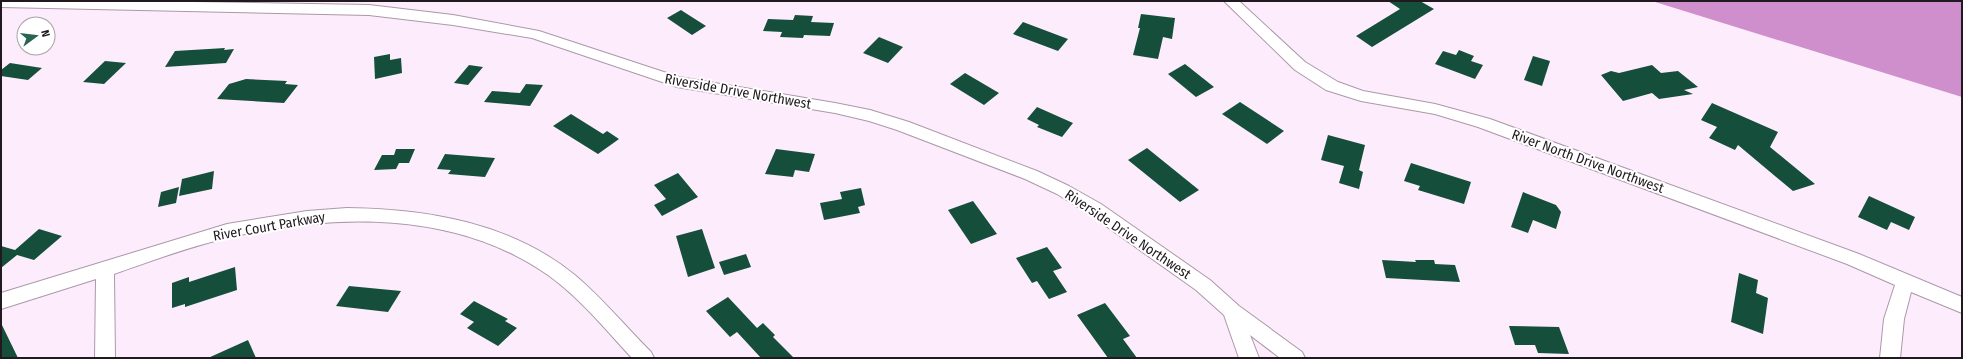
<svg xmlns="http://www.w3.org/2000/svg" width="1963" height="359" font-family="'Fira Sans Condensed',sans-serif">
	<rect width="100%" height="100%" fill="#fdedfc"/>
	<polygon fill="#cf8ecc" points="1652,1 1962,1 1962,97"/>
	<g fill="#154f3c">
		<polygon points="1388,1 1420,1 1434,9 1372,47 1356,36 1400,9"/>
		<polygon points="681,10 684,12 706,26 692,35 667,18"/>
		<polygon points="1141,14 1175,18 1172,39 1163,37 1158,59 1133,55 1140,28 1138,28"/>
		<polygon points="795,15 813,16 811,22 834,23 830,36 804,35 803,38 780,37 782,32 763,31 768,19 793,20"/>
		<polygon points="1023,22 1068,39 1058,51 1013,34"/>
		<polygon points="879,37 903,47 888,63 863,53"/>
		<polygon points="225,48 224,50 234,49 226,63 165,67 175,51"/>
		<polygon points="1459,50 1474,56 1471,61 1483,65 1475,79 1435,64 1443,51 1456,55"/>
		<polygon points="390,54 390,60 401,58 402,73 375,79 374,57"/>
		<polygon points="1533,56 1550,61 1542,86 1524,80"/>
		<polygon points="105,61 126,63 104,84 83,82"/>
		<polygon points="10,63 42,68 28,80 1,76 1,70"/>
		<polygon points="1185,64 1214,87 1196,97 1168,74"/>
		<polygon points="469,65 483,67 468,85 454,83"/>
		<polygon points="1652,65 1661,73 1678,71 1698,87 1684,90 1693,94 1659,99 1652,93 1623,101 1601,75 1611,71 1619,73"/>
		<polygon points="965,73 999,93 984,105 950,84"/>
		<polygon points="246,79 287,81 285,84 298,85 284,103 217,99 229,84"/>
		<polygon points="526,84 543,85 530,106 484,102 492,91 520,93"/>
		<polygon points="1240,102 1284,131 1267,144 1222,114"/>
		<polygon points="1712,103 1778,132 1770,147 1815,184 1793,191 1738,145 1735,150 1709,138 1717,127 1701,120"/>
		<polygon points="1037,107 1073,123 1062,137 1037,127 1039,125 1027,119"/>
		<polygon points="571,114 603,134 607,131 619,139 598,154 553,126"/>
		<polygon points="1328,135 1365,145 1359,170 1363,172 1359,189 1339,183 1344,166 1321,160"/>
		<polygon points="1147,148 1199,190 1180,202 1128,160"/>
		<polygon points="396,149 415,149 409,163 399,163 396,169 374,170 382,155 394,155"/>
		<polygon points="776,149 815,154 809,172 795,170 793,177 765,174"/>
		<polygon points="445,154 495,158 485,177 448,174 451,170 437,169"/>
		<polygon points="1411,163 1471,182 1464,204 1418,190 1420,186 1404,181"/>
		<polygon points="214,171 212,189 179,196 182,179"/>
		<polygon points="678,173 698,197 662,216 654,205 666,199 654,185"/>
		<polygon points="179,187 176,203 158,207 161,192"/>
		<polygon points="861,188 865,205 858,207 860,213 824,220 820,203 842,199 840,192"/>
		<polygon points="1523,192 1556,205 1561,212 1556,229 1533,220 1528,233 1511,227"/>
		<polygon points="1869,196 1915,217 1909,230 1891,222 1887,230 1858,217"/>
		<polygon points="973,201 997,234 971,244 948,210"/>
		<polygon points="39,229 62,236 34,260 17,255 1,268 1,246 15,250"/>
		<polygon points="702,229 715,268 688,277 676,236"/>
		<polygon points="1047,247 1062,268 1053,271 1067,292 1049,299 1037,281 1032,283 1016,258"/>
		<polygon points="746,254 751,267 724,275 719,262"/>
		<polygon points="1382,260 1416,262 1415,260 1434,260 1435,264 1455,265 1460,282 1386,278"/>
		<polygon points="235,267 237,290 185,307 185,304 172,308 172,283 189,277 189,282"/>
		<polygon points="1739,273 1758,280 1756,293 1768,298 1763,334 1731,322"/>
		<polygon points="349,286 401,291 388,312 336,306"/>
		<polygon points="728,297 757,328 763,323 775,335 773,337 794,358 761,358 737,332 730,337 706,311"/>
		<polygon points="474,301 508,319 505,321 517,328 498,346 467,328 474,322 460,314"/>
		<polygon points="1105,303 1130,336 1123,339 1137,358 1108,358 1077,315"/>
		<polygon points="1,323 18,358 1,358"/>
		<polygon points="1509,326 1559,327 1569,354 1538,353 1535,345 1515,345"/>
		<polygon points="248,340 256,358 208,358"/>
	</g>
	<g fill="none" stroke-linecap="round" stroke-linejoin="round">
		<defs>
			<g id="minor">
				<polygon points="1,1 133,1 369,5 453,15 539,31 679,77 835,103 870,110 909,122 1037,171 1069,186 1101,204 1210,280 1239,306 1302,352 1305,358 1280,358 1250,335 1259,358 1239,358 1224,315 1196,290 1089,214 1057,194 1025,179 897,130 869,121 835,113 677,87 532,38 453,25 369,15 1,7"/>
				<polygon points="1224,1 1239,1 1305,62 1338,82 1363,91 1435,104 1490,119 1859,254 1962,297 1962,313 1911,292 1904,319 1900,358 1880,358 1884,319 1895,285 1847,264 1478,127 1435,114 1361,101 1326,90 1295,70"/>
				<path d="M347 208C428 209 512 223 576 276 603 299 626 327 651 352L654 358H632C605 329 580 298 548 275 455 210 333 213 227 238 188 247 151 261 114 274L115 358H95L96 279 1 309V293L227 224 307 211Z"/>
			</g>
		</defs>
		<use href="#minor" stroke="#ab98a9" stroke-width="2"/>
		<use href="#minor" fill="#fff" fill-rule="evenodd"/>
	</g>
	<g text-anchor="middle" stroke-width="4" stroke-linejoin="round" paint-order="stroke">
		<g font-size="14" fill="#20191f" stroke="#fff">
			<text transform="translate(738 91) rotate(10)" y="5">Riverside Drive Northwest</text>
			<text transform="translate(1588 161) rotate(20)" y="5">River North Drive Northwest</text>
			<text transform="translate(269 226) rotate(-10)" y="5">River Court Parkway</text>
			<text transform="translate(1128 234) rotate(34)" y="5">Riverside Drive Northwest</text>
		</g>
	</g>
	<rect width="1963" height="359" fill="none" stroke="#20191f" stroke-width="4"/>
	<g transform="translate(36 36) rotate(75)"><circle r="19" fill="#ffffff" stroke="#a6a3a5"/>
	<path d="M0-3L7 15L0 10L-7 15Z" fill="#286450"/>
	<text y="-6" font-size="11" font-weight="bold" text-anchor="middle" fill="#20191f">N</text>
	</g>
</svg>
